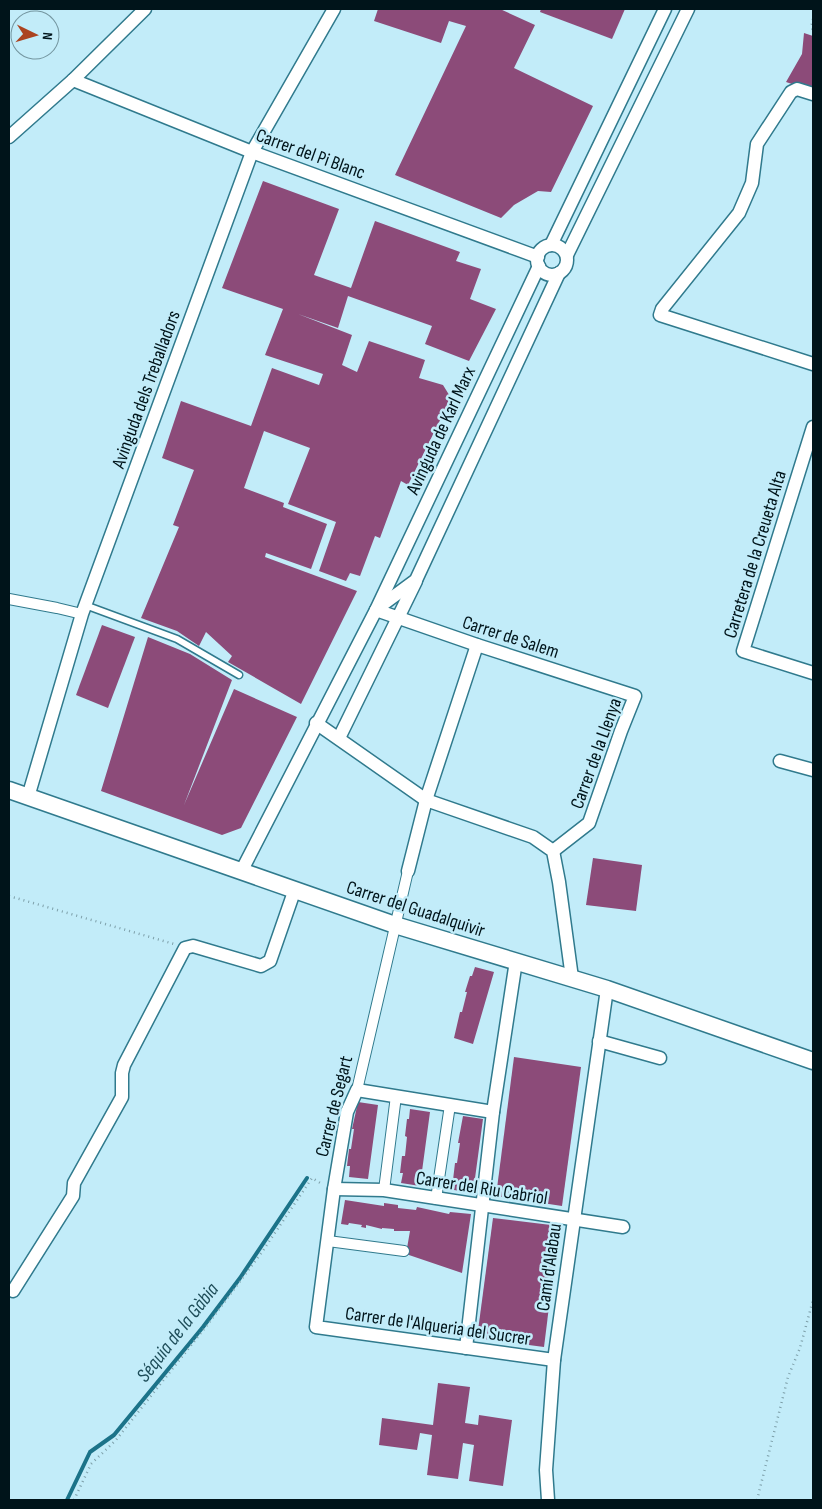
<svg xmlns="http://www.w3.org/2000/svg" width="822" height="1509" font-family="'Sofia Sans Condensed',sans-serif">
	<rect width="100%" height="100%" fill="#c2ecf9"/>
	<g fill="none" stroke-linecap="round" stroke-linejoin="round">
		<polyline stroke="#1b7389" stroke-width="4" points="67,1500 90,1452 114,1435 203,1327 240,1278 307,1178"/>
	</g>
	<g fill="#8c4b79">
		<polygon points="378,9 500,9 535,25 514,68 593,106 551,192 538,191 514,205 501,218 395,175 466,26 449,21 441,43 374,21"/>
		<polygon points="541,9 625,9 612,39 540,12"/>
		<polygon points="804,33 813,36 813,91 786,82 802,54"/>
		<polygon points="263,181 339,209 314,275 351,288 375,221 460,252 456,261 481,269 470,299 496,309 469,361 425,344 432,326 348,296 338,328 298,314 352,335 342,365 357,372 369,341 425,360 419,378 443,385 451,398 408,485 401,481 380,538 375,536 360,576 350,573 346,581 319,571 336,522 288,504 310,448 264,431 244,488 284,503 283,507 327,524 311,569 266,553 265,557 357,591 301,704 228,662 232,656 206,632 199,646 177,631 141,618 179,527 173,525 194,470 162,458 181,401 251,426 272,368 319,385 323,374 265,355 283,309 222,288"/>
		<polygon points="102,625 135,637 108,708 76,695"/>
		<polygon points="148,637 190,654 232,680 184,805 234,689 297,717 241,828 222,835 101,791"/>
		<polygon points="593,858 642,865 636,911 586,905"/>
		<polygon points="475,967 494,972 473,1044 454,1038 460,1012 462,1012 467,992 465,992 470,976 472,976"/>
		<polygon points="514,1057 581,1067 562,1206 496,1196"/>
		<polygon points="358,1102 378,1105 368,1179 349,1177 350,1166 347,1166 349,1149 351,1149 354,1129 352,1129"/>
		<polygon points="410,1109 430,1112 420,1186 401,1183 403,1173 400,1173 402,1156 405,1156 407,1137 405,1136 407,1119 409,1119"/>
		<polygon points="463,1116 483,1119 473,1193 454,1190 455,1180 453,1180 455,1163 457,1163 460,1143 458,1143"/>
		<polygon points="345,1200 384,1206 384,1203 398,1205 398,1208 416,1210 417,1207 449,1214 450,1212 471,1214 462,1273 406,1254 410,1231 394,1231 394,1229 382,1228 382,1229 366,1225 366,1228 361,1227 362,1225 349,1223 348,1225 341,1224"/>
		<polygon points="493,1218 559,1226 544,1347 477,1338"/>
		<polygon points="438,1383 470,1387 465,1423 478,1425 479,1415 512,1420 503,1486 469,1481 474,1445 463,1443 458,1479 427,1475 432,1435 420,1433 417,1450 379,1445 382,1418 433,1425"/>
	</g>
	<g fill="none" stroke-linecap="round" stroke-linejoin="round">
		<defs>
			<polyline id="service" points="85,605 177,639 239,675"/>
			<g id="pedestrian">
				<polyline points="9,599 57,608 82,614"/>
				<polyline points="357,1090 408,871"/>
				<polyline points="384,1190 396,1096"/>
				<polyline points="436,1199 450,1105"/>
				<polyline points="328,1241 404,1251"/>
			</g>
			<g id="minor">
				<polyline points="73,80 252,152 538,257"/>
				<polyline points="813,94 797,89 791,92 757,144 752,183 739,213 662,309 660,315 813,364"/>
				<polyline points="9,137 73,80 145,9"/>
				<circle cx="552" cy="260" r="15"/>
				<polyline points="551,245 665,9"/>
				<polyline points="567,255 688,9"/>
				<polyline points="813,427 743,651 813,673"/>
				<polyline points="378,608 416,580 559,273"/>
				<polyline points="376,610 477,645 635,696 621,731 589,823 553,851"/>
				<polyline points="316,723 426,800 533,837 553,851 559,882 572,978"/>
				<polyline points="339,738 416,581"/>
				<polyline points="780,761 813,770"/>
				<polyline points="28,797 82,614 252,152 334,9"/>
				<polyline points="242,870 376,610 539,266"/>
				<polyline points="408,871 426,800 477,645"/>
				<polyline points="599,1041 660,1058"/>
				<polyline points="493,1112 357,1090 347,1112 334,1189 316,1327 554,1360"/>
				<polyline points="334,1189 384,1190 623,1227"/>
				<polyline points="13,1291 73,1196 74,1183 122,1097 122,1073 124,1065 185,948 193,946 261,966 270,961 295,889"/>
				<polyline points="466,1348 493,1112 516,961"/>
				<polyline points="548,1500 546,1470 554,1360 607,989"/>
			</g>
			<polyline id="tertiary" points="9,790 395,925 607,989 813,1061"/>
		</defs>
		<use href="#service" stroke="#307a8d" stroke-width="9"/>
		<use href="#pedestrian" stroke="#307a8d" stroke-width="12"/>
		<use href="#minor" stroke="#307a8d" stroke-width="15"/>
		<use href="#tertiary" stroke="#307a8d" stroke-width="19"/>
		<g stroke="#7d9fa9" stroke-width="2.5" stroke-dasharray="1 4" stroke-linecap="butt">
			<polyline points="813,19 811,28 813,29"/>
			<polyline points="9,896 174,944"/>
			<polyline points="74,1500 91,1464 116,1440 208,1324 262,1252 312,1178 322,1184"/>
			<polyline points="757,1500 788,1377 800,1348 813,1300"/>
		</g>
		<use href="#service" stroke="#fff" stroke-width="6"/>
		<use href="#pedestrian" stroke="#fff" stroke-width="10"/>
		<use href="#minor" stroke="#fff" stroke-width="12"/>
		<use href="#tertiary" stroke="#fff" stroke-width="16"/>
	</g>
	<g text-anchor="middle" stroke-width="5" stroke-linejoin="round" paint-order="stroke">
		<g font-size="19" fill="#00141a" stroke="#c2ecf9">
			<text transform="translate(311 153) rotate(20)" y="7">Carrer del Pi Blanc</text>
			<text transform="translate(145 389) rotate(-70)" y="7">Avinguda dels Treballadors</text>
			<text transform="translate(440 430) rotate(-65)" y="7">Avinguda de Karl Marx</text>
			<text transform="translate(754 554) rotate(-73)" y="7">Carretera de la Creueta Alta</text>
			<text transform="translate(511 636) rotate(18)" y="7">Carrer de Salem</text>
			<text transform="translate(595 753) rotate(-70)" y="7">Carrer de la Llenya</text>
			<text transform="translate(416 908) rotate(18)" y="7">Carrer del Guadalquivir</text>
			<text transform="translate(333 1106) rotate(-76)" y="7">Carrer de Segart</text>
			<text transform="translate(482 1187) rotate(9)" y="7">Carrer del Riu Cabriol</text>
			<text transform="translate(548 1267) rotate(-82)" y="7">Camí d'Alabau</text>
			<text transform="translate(438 1325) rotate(8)" y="7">Carrer de l'Alqueria del Sucrer</text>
		</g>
		<g font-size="20" font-style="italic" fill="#1e4d59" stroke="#c2ecf9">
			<text transform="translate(177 1332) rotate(-52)" y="7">Séquia de la Gàbia</text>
		</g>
	</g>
	<rect width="822" height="1509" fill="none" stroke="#00141a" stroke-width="20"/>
	<g transform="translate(35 35) rotate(95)"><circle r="24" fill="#c2ecf9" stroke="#7496a0"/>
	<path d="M0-4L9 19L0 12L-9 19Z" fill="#ab4320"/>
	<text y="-8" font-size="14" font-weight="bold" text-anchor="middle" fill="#00141a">N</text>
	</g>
</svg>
